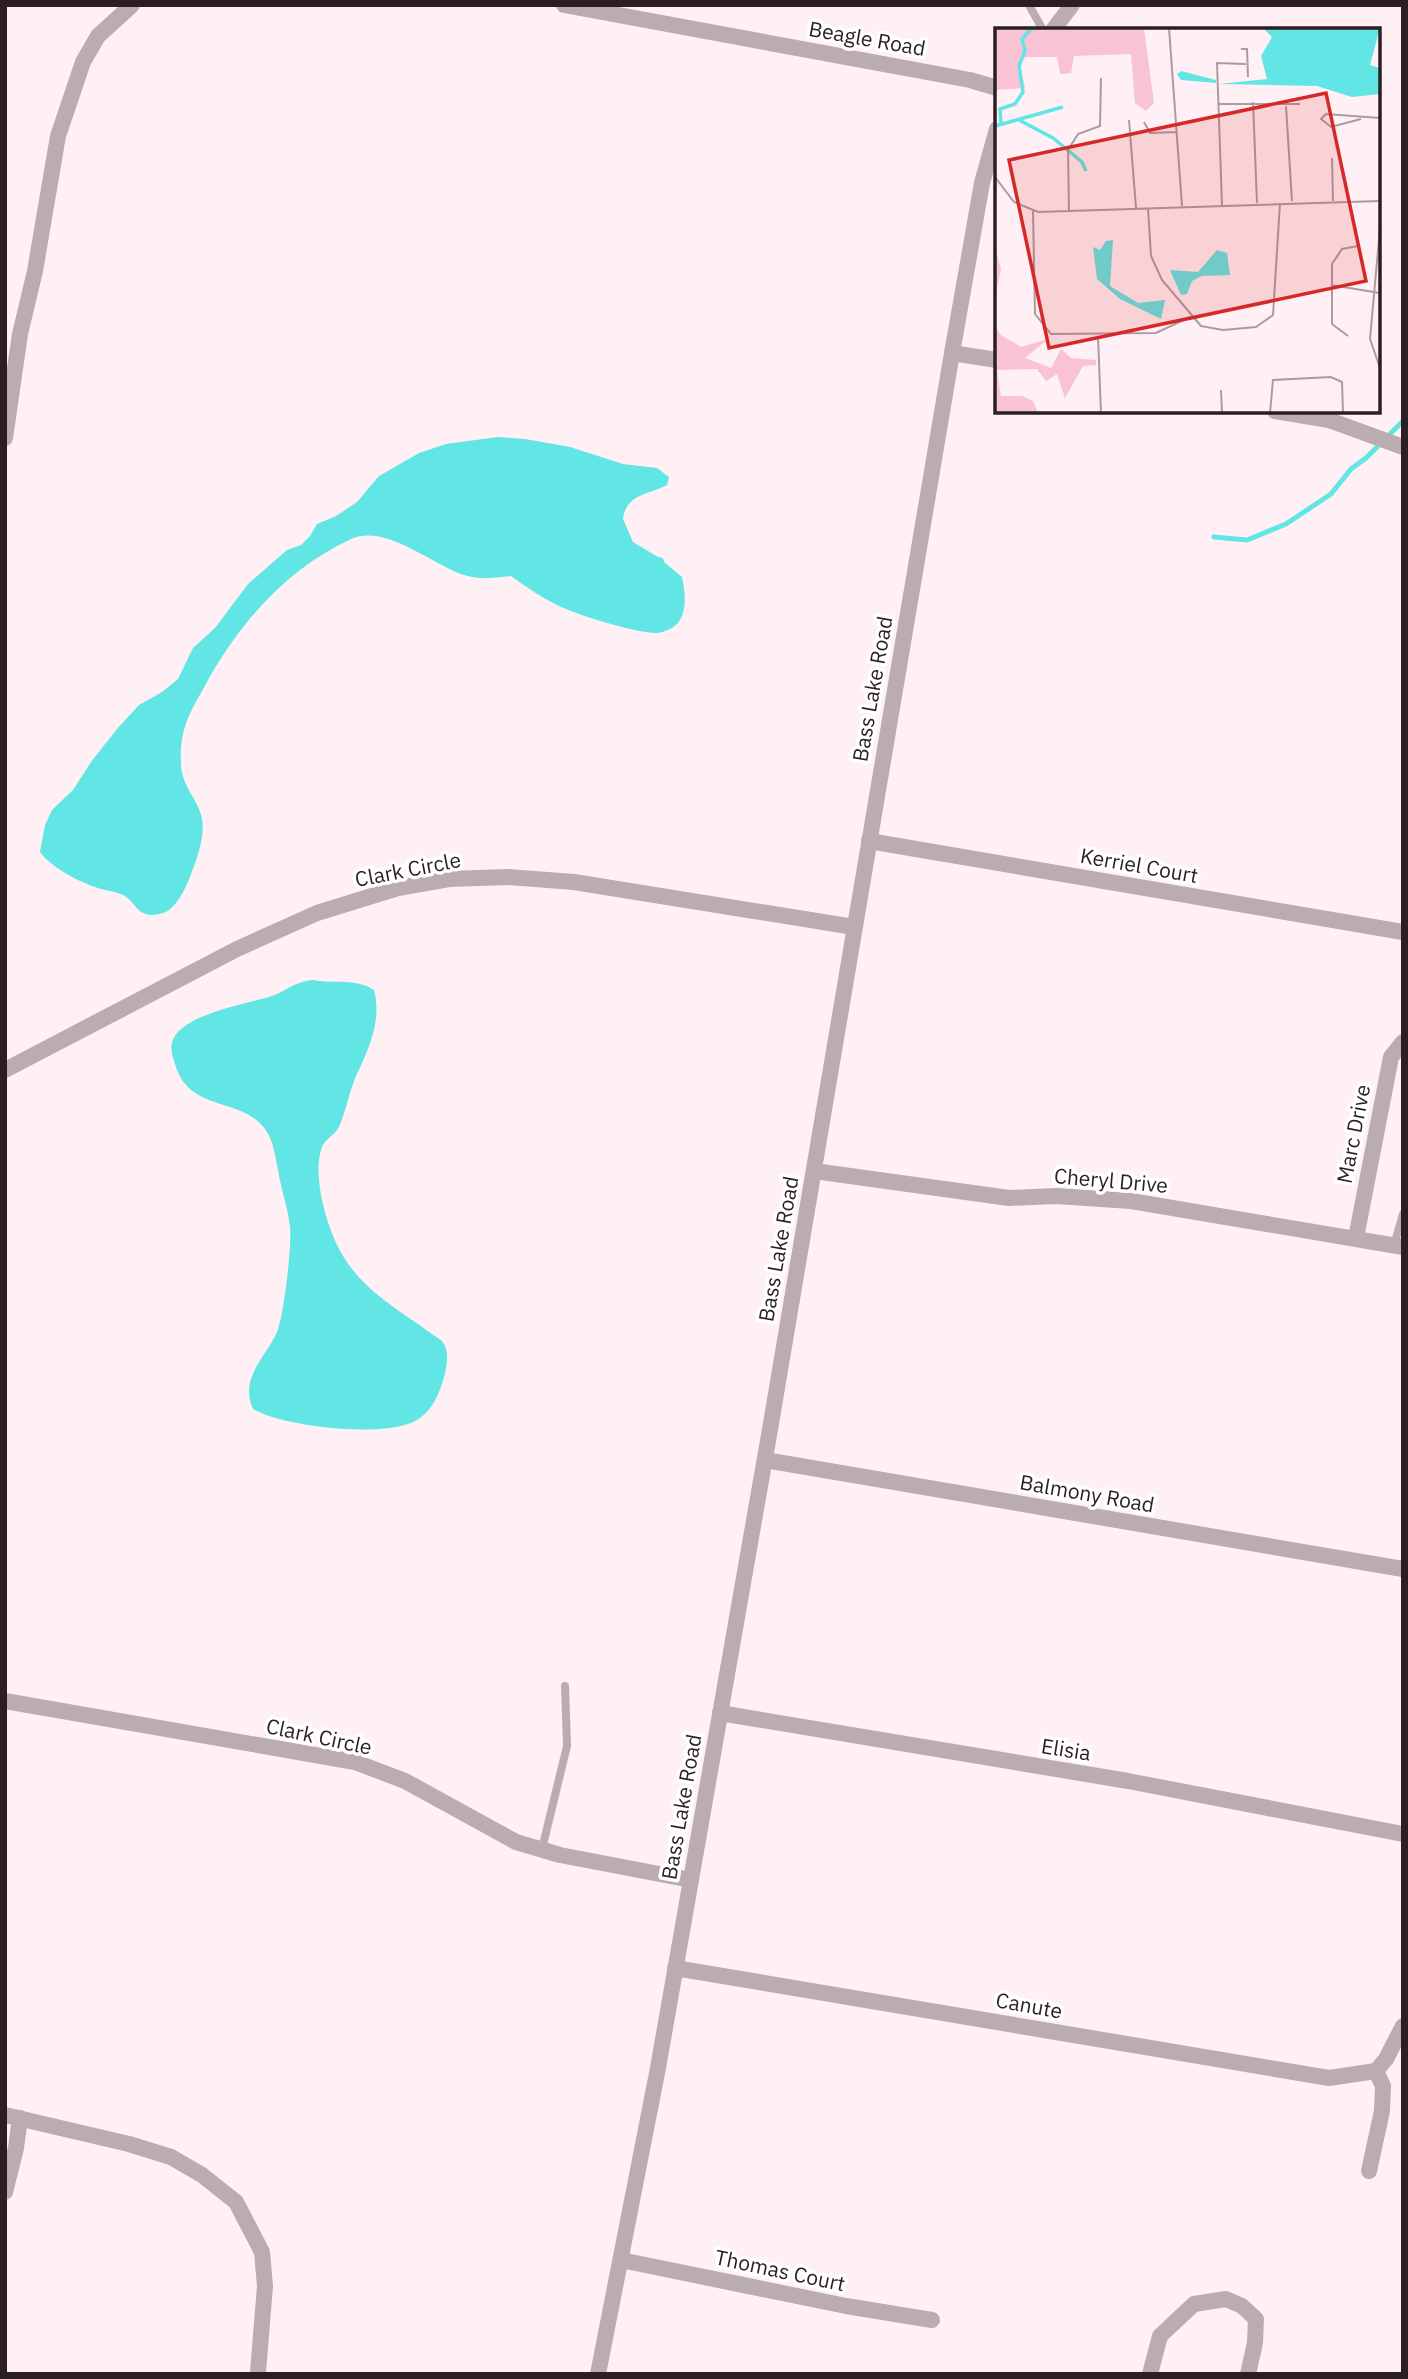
<svg xmlns="http://www.w3.org/2000/svg" width="1408" height="2379" font-family="'IBM Plex Sans',sans-serif">
	<rect width="100%" height="100%" fill="#fef0f4"/>
	<g fill="#61e5e5">
		<path d="M498 437 525 439 570 447 623 464 657 468 669 477 667 485C648 495 626 494 623 519L633 542 658 557 663 558 664 562 682 577C685 591 688 612 677 624 672 629 664 632 657 633 635 633 577 615 557 605 541 597 526 587 511 576 494 578 481 580 464 575 433 565 385 523 351 539 288 568 240 622 207 682 190 713 179 728 181 766 183 789 199 800 202 819 205 832 199 853 194 866 189 880 179 908 163 913 137 921 137 902 123 895 115 891 106 891 98 888 79 882 52 868 40 852L45 825 52 810 73 790 91 762 117 729 139 705 162 692 178 679 193 648 215 628 248 584 287 550 301 545 310 536 317 524 336 516 357 502 379 476 419 453 446 444Z"/>
		<path d="M313 980C333 984 357 978 374 990 382 1020 369 1049 356 1076 349 1093 346 1110 339 1127 335 1135 325 1139 322 1147 316 1162 319 1185 322 1200 340 1281 380 1296 442 1341 450 1351 447 1365 444 1377 440 1392 433 1409 420 1418 392 1440 282 1427 253 1409 239 1378 266 1357 277 1332 284 1316 292 1244 290 1227 288 1208 281 1189 278 1170 275 1157 274 1141 265 1129 241 1096 189 1113 175 1064 173 1058 170 1050 172 1043 178 1015 245 1004 269 997 285 992 295 981 313 980Z"/>
	</g>
	<g fill="none" stroke-linecap="round" stroke-linejoin="round">
		<polyline stroke="#61e5e5" stroke-width="5" points="1214,537 1247,540 1286,524 1331,494 1351,469 1366,458 1403,421"/>
		<g stroke="#bbacb1" stroke-width="8">
			<polyline points="1029,5 1043,30"/>
			<polyline points="1394,1245 1403,1214"/>
			<polyline points="542,1849 567,1746 565,1686"/>
		</g>
		<g stroke="#bbacb1" stroke-width="16">
			<polyline points="564,5 970,80 997,88"/>
			<polyline points="1053,30 1072,5"/>
			<polyline points="952,353 997,360"/>
			<polyline points="1275,411 1329,420 1403,447"/>
			<polyline points="5,438 20,334 35,271 58,136 83,62 98,36 132,5"/>
			<polyline points="869,841 1403,932"/>
			<polyline points="5,1070 237,949 317,913 398,888 449,879 508,877 574,882 854,927"/>
			<polyline points="814,1171 1009,1198 1056,1196 1131,1201 1403,1247"/>
			<polyline points="1356,1238 1391,1057 1403,1042"/>
			<polyline points="765,1460 1403,1569"/>
			<polyline points="5,1701 355,1762 405,1781 516,1842 560,1855 691,1880"/>
			<polyline points="720,1713 1128,1781 1403,1834"/>
			<polyline points="675,1968 1329,2078 1376,2071"/>
			<polyline points="1376,2071 1386,2059 1403,2026"/>
			<polyline points="5,2115 129,2144 171,2157 202,2175 236,2202 262,2252 265,2286 258,2372"/>
			<polyline points="1369,2171 1382,2111 1383,2086 1376,2071"/>
			<polyline points="5,2192 16,2148 20,2118"/>
			<polyline points="621,2260 846,2306 932,2320"/>
			<polyline points="598,2374 658,2068 769,1435 952,353 982,183 997,129"/>
			<polyline points="1150,2374 1160,2336 1194,2304 1226,2299 1242,2306 1256,2319 1255,2343 1248,2374"/>
		</g>
	</g>
	<g text-anchor="middle" stroke-width="7" stroke-linejoin="round" paint-order="stroke">
		<g font-size="21" fill="#2c1f23" stroke="#fff">
			<text transform="translate(867 39) rotate(10)" y="7">Beagle Road</text>
			<text transform="translate(873 689) rotate(-80)" y="7">Bass Lake Road</text>
			<text transform="translate(1139 866) rotate(10)" y="7">Kerriel Court</text>
			<text transform="translate(408 870) rotate(-11)" y="7">Clark Circle</text>
			<text transform="translate(1354 1134) rotate(-79)" y="7">Marc Drive</text>
			<text transform="translate(1111 1181) rotate(5)" y="7">Cheryl Drive</text>
			<text transform="translate(779 1249) rotate(-80)" y="7">Bass Lake Road</text>
			<text transform="translate(1087 1494) rotate(10)" y="7">Balmony Road</text>
			<text transform="translate(319 1737) rotate(12)" y="7">Clark Circle</text>
			<text transform="translate(1066 1750) rotate(9)" y="7">Elisia</text>
			<text transform="translate(682 1807) rotate(-80)" y="7">Bass Lake Road</text>
			<text transform="translate(1029 2006) rotate(10)" y="7">Canute</text>
			<text transform="translate(780 2271) rotate(12)" y="7">Thomas Court</text>
		</g>
	</g>
	<g transform="translate(995 28)">
		<rect width="385" height="385" fill="#fef0f4"/>
		<path d="M0 0H149L159 75 151 83 140 75 136 26 79 28 76 45 70 46H65L62 29H30L25 36 30 60 0 62ZM0 220 6 241 0 269 1 300 6 307 26 319 53 311 30 330 56 340 66 321 76 330 101 332V337L88 338 70 370 62 346 51 353 42 341 2 342 6 368H27L38 373 43 385H0Z" fill="#fac3d5"/>
		<path d="M268 0H385L375 37 385 40V66L357 69 322 58 224 56 272 51 266 28 277 9ZM186 43 221 52V55L186 52 182 46ZM118 212 115 258 143 275 170 272 166 291 125 271 102 251 98 219 105 222 111 213ZM222 222 232 225 235 247 207 248 197 253 192 266 186 267 175 242 203 244Z" fill="#61e5e5"/>
		<path fill="none" stroke="#61e5e5" stroke-width="3.5" d="M24 92 58 110 87 134 91 143M6 96 5 81 20 76 28 64 24 38 30 23 27 11 37 0M0 98 68 79"/>
		<path fill="none" stroke="#aa9ca0" stroke-width="2" d="M174 0 187 178M246 21H252L253 49M258 74 262 175M223 76H305M291 78 297 173M366 91 336 99 326 91 331 86 385 90M134 92 141 180M149 94 155 105 181 104M337 130 338 173M0 149 19 174 43 184 385 173M227 177 222 35 251 36M153 180 156 228 167 252 206 298 228 302 261 299 278 287 285 175M38 182 40 286 56 306 161 305 195 289M74 183 73 122 83 106 105 98 106 50M385 200 375 311 385 340M336 257 385 265M103 308 106 385M353 308 337 296V236L347 221 363 218M226 362 227 385M275 385 278 352 336 349 347 354 348 385"/>
		<path fill="#d62828" fill-opacity="0.15" stroke="#d62828" stroke-width="3.5" d="M331 65 371 253 54 320 14 132Z"/>
		<rect width="385" height="385" fill="none" stroke="#2c1f23" stroke-width="3.5"/>
	</g>
	<rect width="1408" height="2379" fill="none" stroke="#2c1f23" stroke-width="14"/>
</svg>
